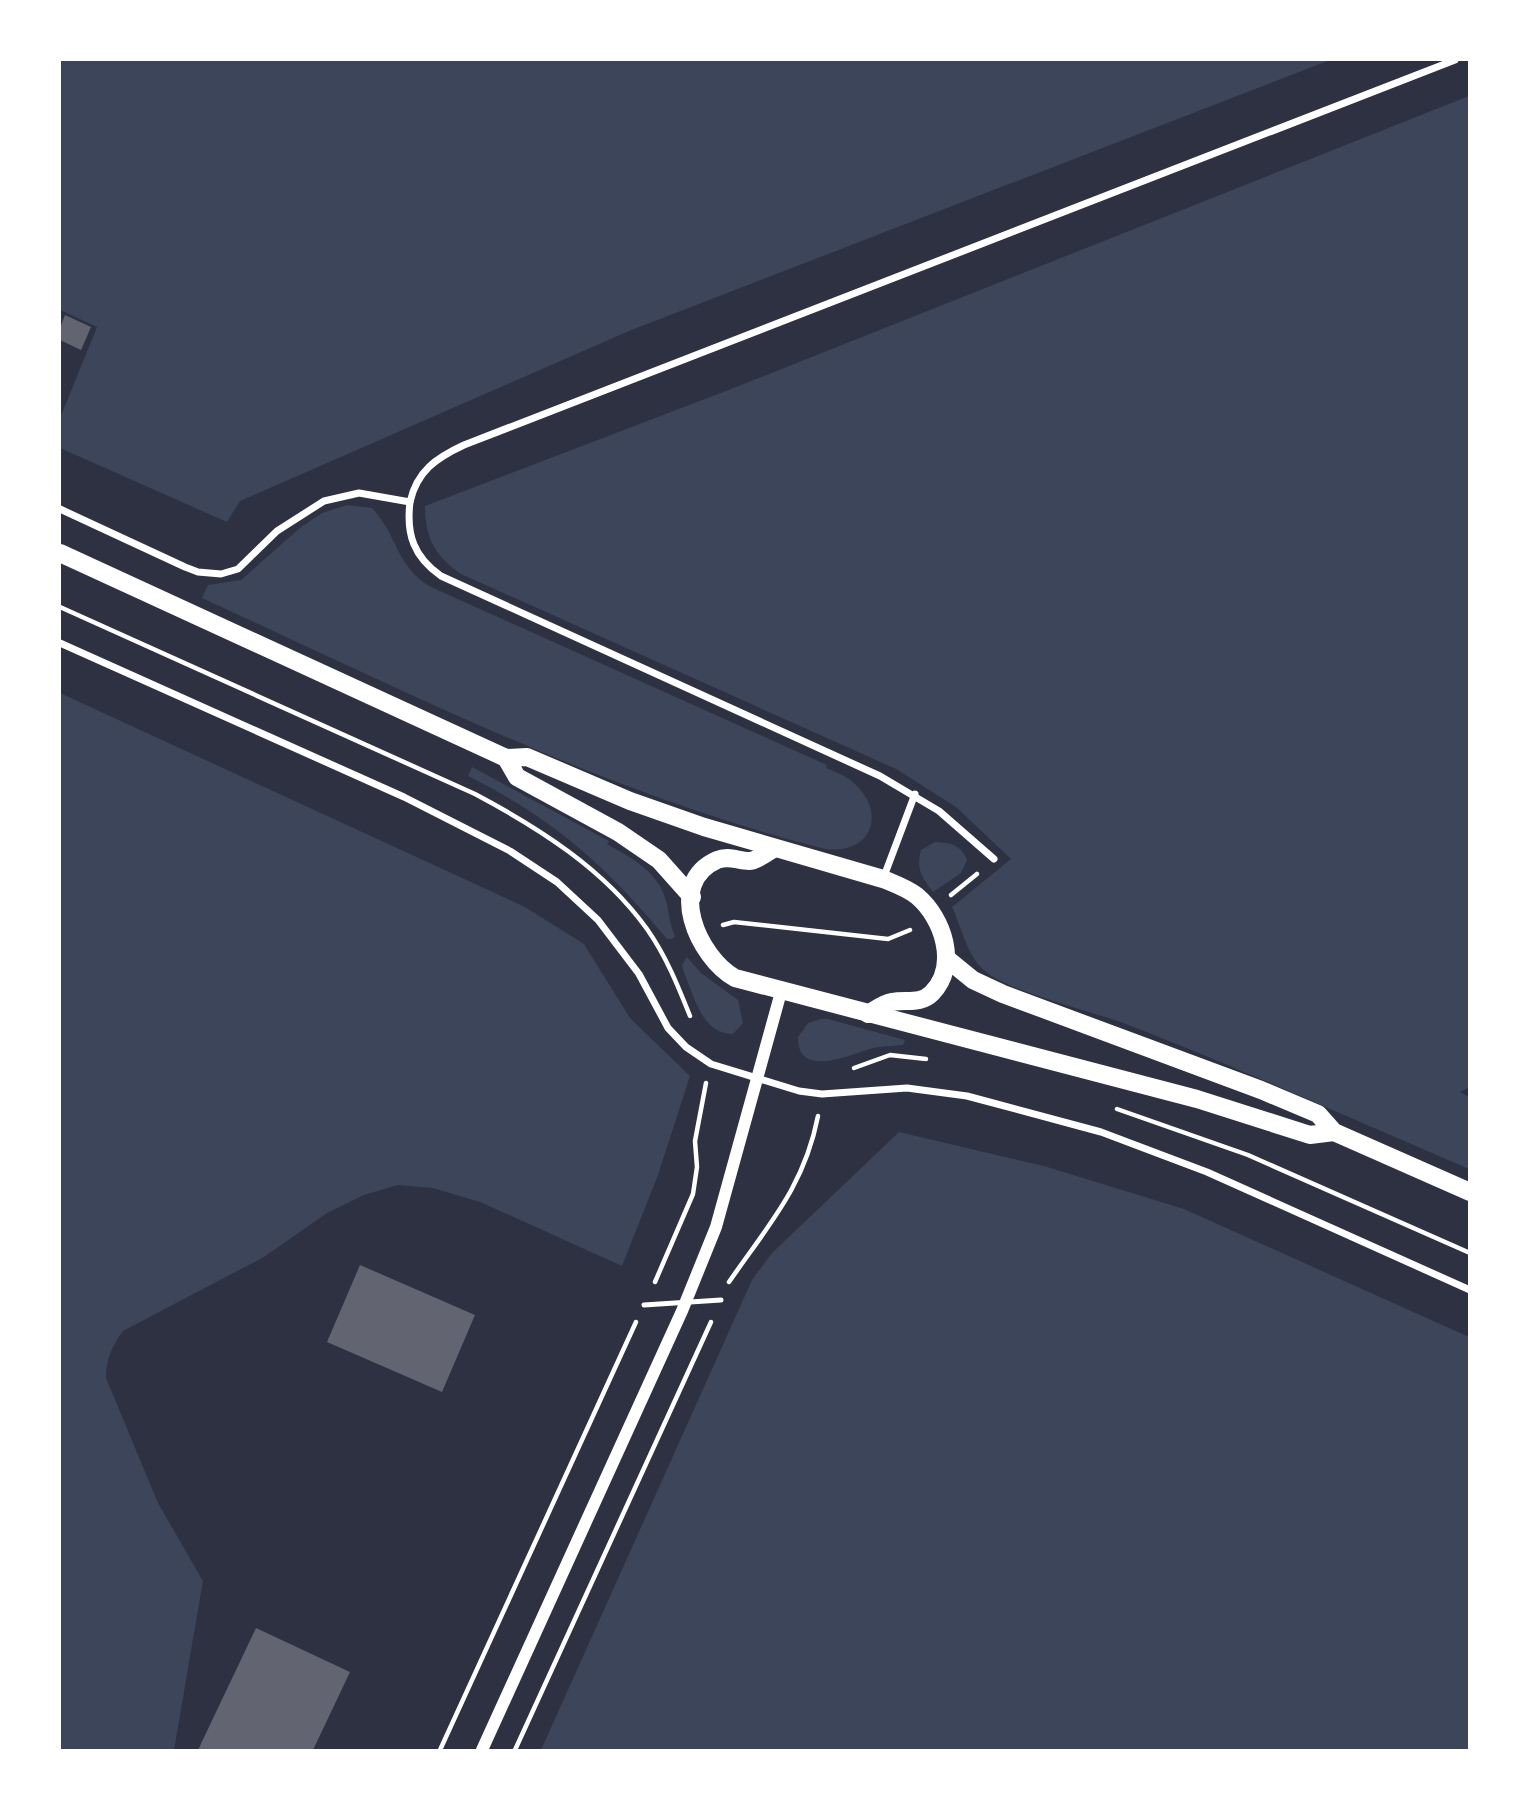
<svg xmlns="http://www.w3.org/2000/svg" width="1529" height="1810" font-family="'Golos Text',sans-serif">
	<rect width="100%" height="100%" fill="#2d3142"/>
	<g fill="#3c4559">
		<polygon points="60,60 1330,60 629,331 240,501 227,522 60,448 60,418 97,327 60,310"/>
		<path d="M1469 96 1470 1087 1460 1092 1469 1097V1169C1355 1120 1242 1069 1126 1024 1091 1011 1013 993 986 972 967 957 962 928 952 907L1011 859 956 807 896 769 461 574C435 556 425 538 425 506L731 389Z"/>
		<path d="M347 505 372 508C398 535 395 566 431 587L827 765 826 768C836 772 847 776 855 784 887 814 871 855 825 849 608 794 406 692 202 598L208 585 241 580 301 527 322 513Z"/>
		<path d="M60 693 525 907 584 944 630 1018 690 1076 658 1175 622 1266 480 1202 433 1188 398 1185 364 1195 327 1213 264 1257 123 1331C112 1346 106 1359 106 1378L158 1503 203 1581 174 1750H60Z"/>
		<path d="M472 767 609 841 607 844C634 860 659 871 667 904 669 915 670 925 675 936L672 939H667C606 866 554 819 468 776Z"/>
		<path d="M935 842C950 842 961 845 967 860L961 873 933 892C921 877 916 868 921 850Z"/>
		<path d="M687 957 701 973 738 1000 743 1023 733 1034C701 1034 694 995 683 970L682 965Z"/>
		<path d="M821 1019H828L905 1040 903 1045C892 1046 880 1046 870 1049 850 1055 797 1079 798 1037L808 1023Z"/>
		<polygon points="899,1132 1044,1166 1184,1209 1469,1337 1469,1750 541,1750 752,1280 772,1253"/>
	</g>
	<g fill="#626471">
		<polygon points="65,315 91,327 81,350 60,340 60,328"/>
		<polygon points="360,1265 475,1315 442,1392 327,1342"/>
		<polygon points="256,1628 350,1672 313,1750 198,1750"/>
	</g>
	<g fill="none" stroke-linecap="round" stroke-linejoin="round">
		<g stroke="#fff" stroke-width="4.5">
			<path d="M60 607 475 794C539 828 604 869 647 929 666 956 678 986 690 1016"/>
			<polyline points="951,895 977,874"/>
			<polyline points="723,925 734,922 888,939 910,930"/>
			<polyline points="854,1068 890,1055 926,1059"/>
			<polyline points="1117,1109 1248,1155 1470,1253"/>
			<polyline points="655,1282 693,1194 697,1167 695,1141 706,1083"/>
			<path d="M729 1282C769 1224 804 1187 818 1116"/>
			<polyline points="440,1750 636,1322"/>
			<polyline points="515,1750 711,1322"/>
		</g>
		<polyline stroke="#fff" stroke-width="5" points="644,1305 721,1300"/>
		<g stroke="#fff" stroke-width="7">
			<path d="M410 502C406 535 414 557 441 576L880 776 939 811 994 859"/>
			<path d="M60 509 185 567 198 572 221 574 238 569 277 531 324 501 359 493 410 502C417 471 436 458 464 445L1455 60"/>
			<polyline points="60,643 404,797 510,851 557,882 598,920 639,974 668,1028 686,1047 711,1064 799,1091 822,1094 907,1088 967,1096 1101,1132 1207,1172 1470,1290"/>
			<polyline points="883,879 915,794"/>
		</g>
		<polyline stroke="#fff" stroke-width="12" points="482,1750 682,1311 716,1227 781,992"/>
		<g stroke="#fff" stroke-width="18">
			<path d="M60 553 506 758 527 757 630 801 704 827 883 879C895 884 907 888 917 896 943 918 959 965 932 993 920 1005 906 999 892 1002 884 1003 875 1010 868 1014"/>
			<polyline points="506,758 517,777 618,832 659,860 692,897"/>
			<path d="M773 849C767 853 756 861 749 861 738 861 729 855 717 860 665 883 698 957 735 978L1197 1099 1310 1135 1334 1132"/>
			<polyline points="946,958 973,980 1003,994 1261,1090 1318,1114 1334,1132 1470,1192"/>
		</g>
	</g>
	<rect width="1529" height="1810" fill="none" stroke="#ffffff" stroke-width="122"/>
</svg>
